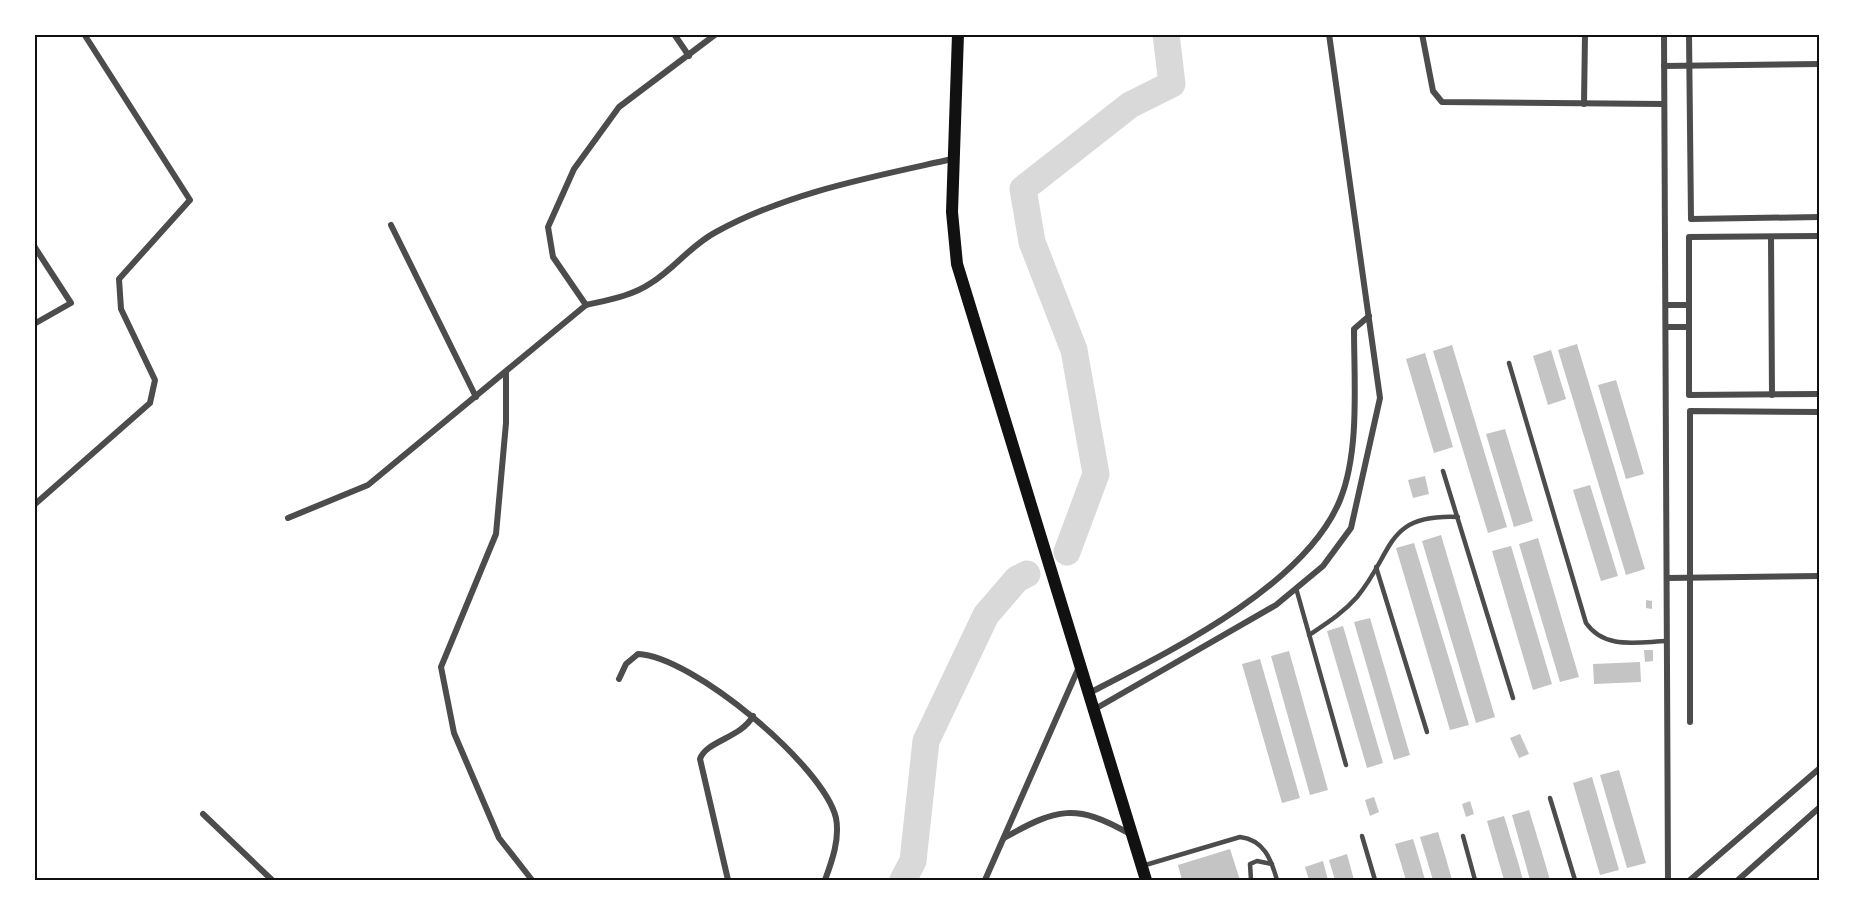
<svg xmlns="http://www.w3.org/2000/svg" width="1854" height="915" font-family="'PT Sans',sans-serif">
	<rect width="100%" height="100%" fill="#fff"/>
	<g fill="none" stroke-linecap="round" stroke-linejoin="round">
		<g stroke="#d9d9d9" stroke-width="27">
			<polyline points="1067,552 1096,474 1074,350 1032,242 1023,189 1130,105 1172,84 1166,34"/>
			<polyline points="903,880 913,861 926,741 986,615 1017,579 1027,574"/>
		</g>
	</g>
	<g fill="#c4c4c4">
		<polygon points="1577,344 1645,569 1626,575 1558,350"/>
		<polygon points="1452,345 1507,527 1488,533 1433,351"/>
		<polygon points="1551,350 1566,399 1548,405 1533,356"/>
		<polygon points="1425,353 1453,447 1434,453 1406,359"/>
		<polygon points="1616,380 1644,474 1626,479 1598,385"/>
		<polygon points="1505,429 1533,521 1514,527 1486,434"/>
		<polygon points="1425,476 1429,494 1413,498 1408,480"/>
		<polygon points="1590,485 1618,576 1601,581 1573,490"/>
		<polygon points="1441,535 1495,717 1476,723 1422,541"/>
		<polygon points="1538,538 1579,677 1560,682 1519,544"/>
		<polygon points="1414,543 1469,725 1450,730 1396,548"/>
		<polygon points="1511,546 1552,684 1533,690 1492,551"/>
		<polygon points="1646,600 1652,601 1652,609 1646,608"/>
		<polygon points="1370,618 1410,755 1394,760 1354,622"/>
		<polygon points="1343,626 1383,763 1367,768 1327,631"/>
		<polygon points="1644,650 1653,650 1653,661 1645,662"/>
		<polygon points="1289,651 1328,790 1310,795 1271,656"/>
		<polygon points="1260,659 1300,798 1282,803 1242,664"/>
		<polygon points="1640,662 1641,682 1594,684 1593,664"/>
		<polygon points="1520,734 1529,754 1519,758 1510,738"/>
		<polygon points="1619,770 1646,863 1627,868 1600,775"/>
		<polygon points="1592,777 1619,870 1600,875 1573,783"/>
		<polygon points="1374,797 1379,812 1370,816 1365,800"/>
		<polygon points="1470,801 1474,814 1466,817 1462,804"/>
		<polygon points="1529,810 1543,856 1550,880 1530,880 1512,815"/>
		<polygon points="1504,816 1518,862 1523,880 1504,880 1487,821"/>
		<polygon points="1438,832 1445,855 1452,880 1433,880 1420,837"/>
		<polygon points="1413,839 1420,862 1425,880 1406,880 1395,844"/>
		<polygon points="1230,849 1240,880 1182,880 1178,865"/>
		<polygon points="1347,854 1354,880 1335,880 1329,860"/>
		<polygon points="1323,861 1328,880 1309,880 1305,867"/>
	</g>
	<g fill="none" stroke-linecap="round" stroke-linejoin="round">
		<g stroke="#4c4c4c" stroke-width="4.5">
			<path d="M1509 363 1586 623C1605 650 1637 642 1667 641"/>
			<polyline points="1443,471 1513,698"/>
			<polyline points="1376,567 1427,732"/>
			<polyline points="1296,588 1346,765"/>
			<path d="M1309 635C1327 623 1343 613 1357 597 1395 551 1384 514 1458 517"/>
			<polyline points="1550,798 1575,880"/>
			<polyline points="1362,836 1375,880"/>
			<polyline points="1463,836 1475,880"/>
			<path d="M1142 866 1240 837C1264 840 1271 859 1277 880"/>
			<polyline points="1251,880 1250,864 1257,861 1272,864"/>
		</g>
		<g stroke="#4c4c4c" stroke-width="6">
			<polyline points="674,34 689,56"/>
			<polyline points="1422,34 1433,91 1442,102 1664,104"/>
			<polyline points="1664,34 1668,880"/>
			<polyline points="1689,34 1691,219 1820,217"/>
			<polyline points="1664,66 1820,64"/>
			<polyline points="1584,104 1585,34"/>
			<polyline points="391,225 476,397"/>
			<polyline points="1820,236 1689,237 1689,395 1820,394"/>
			<polyline points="1771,237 1772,395"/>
			<polyline points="34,246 71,303 34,324"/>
			<polyline points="586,305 553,257 548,227 574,169 619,107 716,34"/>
			<polyline points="1667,305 1689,305"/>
			<polyline points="1667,327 1689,327"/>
			<polyline points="506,373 506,423 496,534 441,667 454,733 499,838 532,880"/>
			<polyline points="34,505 150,403 155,380 121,309 119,279 190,200 84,34"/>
			<path d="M288 518 368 485 586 305C608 300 632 296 651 283 674 269 691 245 716 232 789 192 872 177 952 159"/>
			<polyline points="1667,578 1820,576"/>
			<path d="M619 679 626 664 638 654C692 656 824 766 836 818 840 839 832 861 825 880"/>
			<path d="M1089 693C1169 652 1305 586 1340 500 1360 451 1354 381 1354 329L1369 316"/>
			<polyline points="1095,709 1276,605 1323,566 1351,528 1380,398 1329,34"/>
			<polyline points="1690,722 1690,411 1820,412"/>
			<polyline points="203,814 272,880"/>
			<path d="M1004 838C1057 808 1076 803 1130 834"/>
			<path d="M728 880 700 759C706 741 741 738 753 716"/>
			<polyline points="985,880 1079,667"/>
			<polyline points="1690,880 1820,768"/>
			<polyline points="1738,880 1820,807"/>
		</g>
		<polyline stroke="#111" stroke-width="12" points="958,34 952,212 957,264 1146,880"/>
	</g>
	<rect width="1854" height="915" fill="none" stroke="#ffffff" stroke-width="72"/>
	<rect x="36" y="36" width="1782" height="843" fill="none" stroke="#111" stroke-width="2"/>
</svg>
